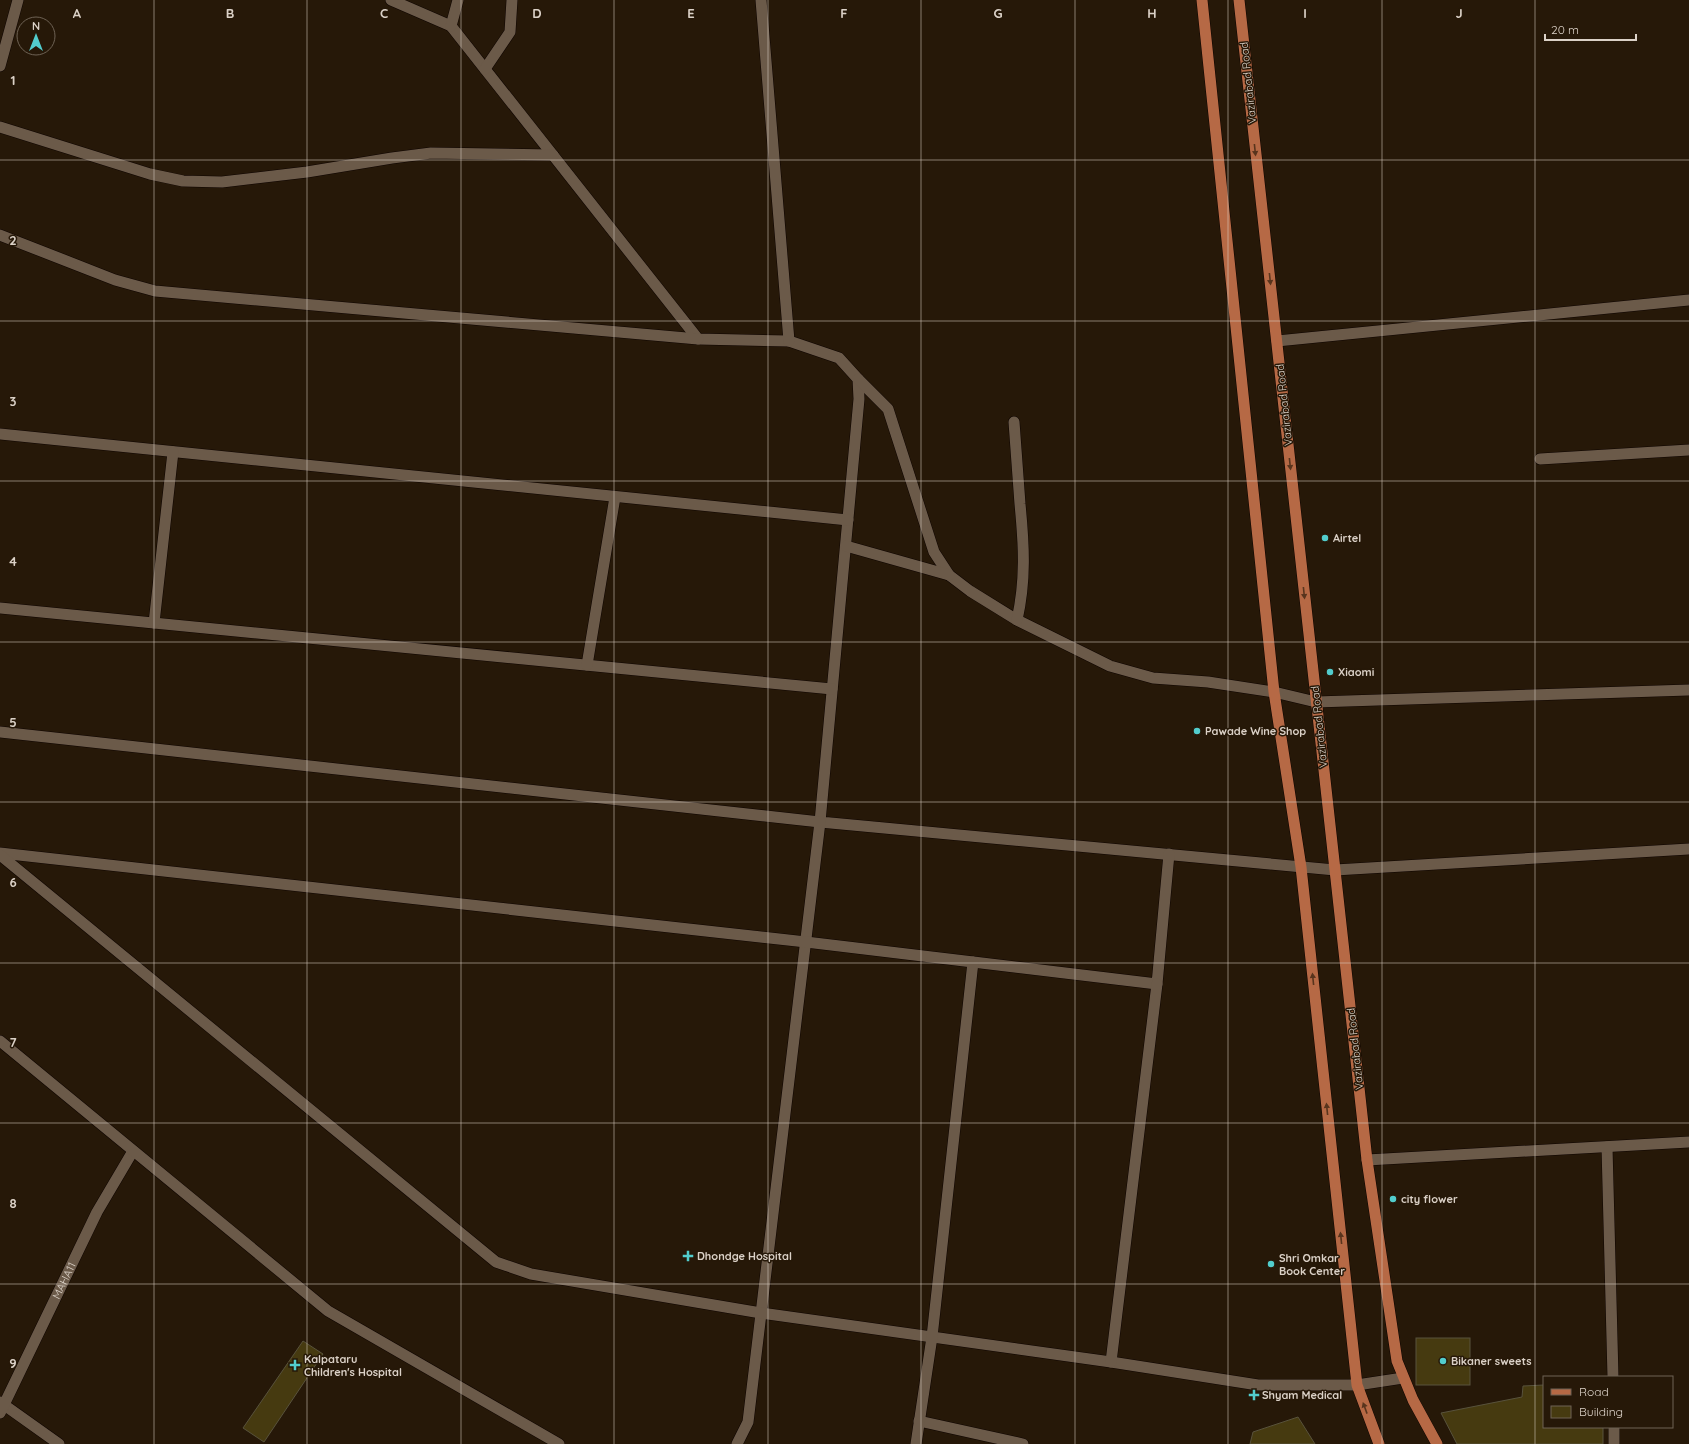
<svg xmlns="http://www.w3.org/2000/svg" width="1689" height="1444" font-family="Quicksand,sans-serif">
	<rect width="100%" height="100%" fill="#261808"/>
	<g fill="#463a10" stroke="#58523c">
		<rect x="1416" y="1338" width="54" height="47"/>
		<polygon points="303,1341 323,1354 264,1442 243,1428"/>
		<polygon points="1544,1385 1544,1427 1603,1427 1603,1444 1457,1444 1441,1413 1522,1397 1523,1386"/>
		<polygon points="1298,1417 1315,1444 1250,1444 1253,1432"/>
	</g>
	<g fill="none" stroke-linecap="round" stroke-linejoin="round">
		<defs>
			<polyline id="service" points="1540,459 1689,450"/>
			<g id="minor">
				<polyline points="391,0 451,26 698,339 789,341 839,358 858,379 859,399 820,822 1335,870 1689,849"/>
				<polyline points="761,0 789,341"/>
				<polyline points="451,26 458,0"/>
				<polyline points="0,66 18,0"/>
				<polyline points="485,69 510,32 512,0"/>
				<polyline points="0,127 150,174 183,181 222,182 307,172 392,158 431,153 553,155"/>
				<polyline points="0,235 115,280 155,291 698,339"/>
				<polyline points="1277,341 1689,300"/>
				<polyline points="858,379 888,409 934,552 949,575 970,591 1017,620 1110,666 1153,678 1208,682 1274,692 1316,702 1689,690"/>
				<path d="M1014 422C1016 449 1018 477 1020 504 1024 545 1026 580 1017 620"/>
				<polyline points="0,434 848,520"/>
				<polyline points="846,546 949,575"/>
				<polyline points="0,608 832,689"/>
				<polyline points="154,623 173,452"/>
				<polyline points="587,665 615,497"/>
				<polyline points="0,732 820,822 748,1422 737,1444"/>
				<polyline points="0,853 806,942 1157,984 1169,854"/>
				<polyline points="0,855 496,1262 531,1274 761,1313 1111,1362 1258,1385 1357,1385 1403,1378"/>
				<polyline points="1607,1147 1613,1377"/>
				<polyline points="1367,1160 1689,1142"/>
				<polyline points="1111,1362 1157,984"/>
				<polyline points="0,1402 59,1444"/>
				<path id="s1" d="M0 1413 97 1212 133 1151"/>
				<polyline points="919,1421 1023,1444"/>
				<polyline points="1614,1427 1614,1444"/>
				<polyline points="916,1444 932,1337 973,962"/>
			</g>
			<polyline id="tertiary" points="0,1041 328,1311 559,1444"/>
			<g id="primary">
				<polyline points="1202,0 1274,692 1301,867 1357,1385 1379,1444"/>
				<polyline points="1239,0 1367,1160 1397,1361 1413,1400 1437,1444"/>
			</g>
		</defs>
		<use href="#service" stroke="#0e0400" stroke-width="12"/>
		<use href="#minor" stroke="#0e0400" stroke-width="12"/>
		<use href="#tertiary" stroke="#0e0400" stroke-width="12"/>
		<use href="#primary" stroke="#0e0400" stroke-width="12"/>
		<use href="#service" stroke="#6b5a49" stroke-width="11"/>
		<use href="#minor" stroke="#6b5a49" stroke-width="11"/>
		<use href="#tertiary" stroke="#6b5a49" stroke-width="11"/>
		<use href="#primary" stroke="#b66945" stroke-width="11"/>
	</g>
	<defs><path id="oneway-solid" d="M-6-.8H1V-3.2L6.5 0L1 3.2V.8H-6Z"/></defs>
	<g fill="#58341d">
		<use href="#oneway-solid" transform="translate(1255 150) rotate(84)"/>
		<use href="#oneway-solid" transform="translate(1270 279) rotate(84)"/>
		<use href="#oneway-solid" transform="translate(1290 464) rotate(84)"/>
		<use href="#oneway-solid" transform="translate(1304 593) rotate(84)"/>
		<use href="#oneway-solid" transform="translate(1313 979) rotate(-96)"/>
		<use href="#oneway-solid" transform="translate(1327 1109) rotate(-96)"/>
		<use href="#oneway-solid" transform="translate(1341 1238) rotate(-96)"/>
		<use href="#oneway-solid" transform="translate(1365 1408) rotate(-110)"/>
	</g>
	<path fill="none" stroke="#dbd1c7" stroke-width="1" stroke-opacity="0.55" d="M154 0V1444M307 0V1444M461 0V1444M614 0V1444M768 0V1444M921 0V1444M1075 0V1444M1228 0V1444M1382 0V1444M1535 0V1444M0 160H1689M0 321H1689M0 481H1689M0 642H1689M0 802H1689M0 963H1689M0 1123H1689M0 1284H1689"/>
	<g fill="#52cdcd" stroke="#261808" stroke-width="1.5">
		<circle cx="1325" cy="538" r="4"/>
		<circle cx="1330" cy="672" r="4"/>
		<circle cx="1197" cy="731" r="4"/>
		<circle cx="1393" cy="1199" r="4"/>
		<path d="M686 1250h4v4h4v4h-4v4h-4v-4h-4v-4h4z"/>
		<circle cx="1271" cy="1264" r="4"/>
		<circle cx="1443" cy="1361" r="4"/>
		<path d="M293 1359h4v4h4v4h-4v4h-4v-4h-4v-4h4z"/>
		<path d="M1252 1389h4v4h4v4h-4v4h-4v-4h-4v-4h4z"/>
	</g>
	<g text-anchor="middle" stroke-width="3" stroke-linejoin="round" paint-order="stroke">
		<g font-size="11" fill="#dbd1c7" stroke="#261808">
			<text transform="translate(1248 83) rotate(-96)" y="4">Vazirabad Road</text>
			<text transform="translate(1284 405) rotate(-96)" y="4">Vazirabad Road</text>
			<text transform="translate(1319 727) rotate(-96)" y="4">Vazirabad Road</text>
			<text transform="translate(1355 1049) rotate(-96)" y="4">Vazirabad Road</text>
			<text dy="4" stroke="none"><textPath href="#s1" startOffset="147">MAHA11</textPath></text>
		</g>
		<g font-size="11" font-weight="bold" fill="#dbd1c7" stroke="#261808" text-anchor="start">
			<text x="1333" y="542">Airtel</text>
			<text x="1338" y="676">Xiaomi</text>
			<text x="1205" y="735">Pawade Wine Shop</text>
			<text x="1401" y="1203">city flower</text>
			<text x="697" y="1260">Dhondge Hospital</text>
			<text x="1279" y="1262">Shri Omkar<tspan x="1279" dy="13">Book Center</tspan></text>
			<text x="304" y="1363">Kalpataru<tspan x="304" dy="13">Children's Hospital</tspan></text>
			<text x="1451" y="1365">Bikaner sweets</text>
			<text x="1262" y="1399">Shyam Medical</text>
		</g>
	</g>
	<g font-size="13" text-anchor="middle" font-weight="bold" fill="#dbd1c7" stroke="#261808" stroke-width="3" stroke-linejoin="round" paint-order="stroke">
		<text x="77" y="18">A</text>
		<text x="230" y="18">B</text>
		<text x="384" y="18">C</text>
		<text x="537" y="18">D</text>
		<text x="691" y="18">E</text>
		<text x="844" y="18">F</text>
		<text x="998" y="18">G</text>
		<text x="1152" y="18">H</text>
		<text x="1305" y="18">I</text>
		<text x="1459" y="18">J</text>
		<text x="13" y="85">1</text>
		<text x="13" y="245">2</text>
		<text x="13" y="406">3</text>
		<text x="13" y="566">4</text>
		<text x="13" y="727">5</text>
		<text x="13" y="887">6</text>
		<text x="13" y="1047">7</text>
		<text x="13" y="1208">8</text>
		<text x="13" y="1368">9</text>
	</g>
	<rect x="1543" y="1376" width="130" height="52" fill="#261808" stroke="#6e6254"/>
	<rect x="1551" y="1389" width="20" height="6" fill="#b66945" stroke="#6e6254"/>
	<text x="1579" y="1396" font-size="12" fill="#dbd1c7">Road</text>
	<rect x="1551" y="1406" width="20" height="12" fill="#463a10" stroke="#6e6254"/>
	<text x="1579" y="1416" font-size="12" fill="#dbd1c7">Building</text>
	<g transform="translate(36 36)"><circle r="19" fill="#261808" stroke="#6e6254"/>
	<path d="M0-3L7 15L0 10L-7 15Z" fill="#52cdcd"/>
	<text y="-6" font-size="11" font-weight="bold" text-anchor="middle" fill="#dbd1c7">N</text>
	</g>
	<path d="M1545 34v6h91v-6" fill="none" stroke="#dbd1c7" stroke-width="2"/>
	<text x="1551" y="34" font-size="12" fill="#dbd1c7" stroke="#261808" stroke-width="3" paint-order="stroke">20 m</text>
</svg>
